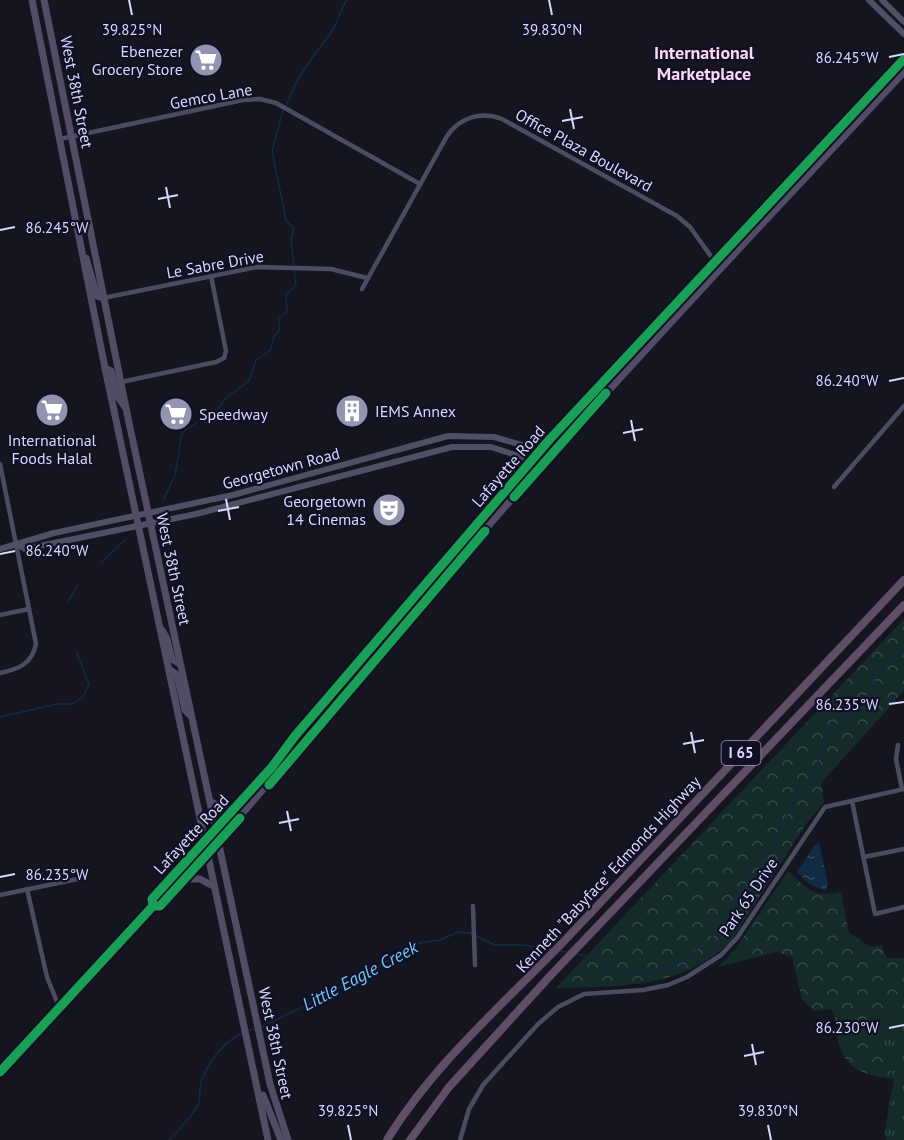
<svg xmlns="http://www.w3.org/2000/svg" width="904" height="1140" font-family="'PT Sans',sans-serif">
	<defs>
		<pattern id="grass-tufts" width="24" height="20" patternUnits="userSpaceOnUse" patternTransform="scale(1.5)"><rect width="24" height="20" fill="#142b29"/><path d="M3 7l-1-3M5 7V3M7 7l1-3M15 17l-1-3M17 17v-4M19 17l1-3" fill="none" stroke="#354949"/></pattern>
		<pattern id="forest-crowns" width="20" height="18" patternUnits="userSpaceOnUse" patternTransform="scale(1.5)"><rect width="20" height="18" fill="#142b29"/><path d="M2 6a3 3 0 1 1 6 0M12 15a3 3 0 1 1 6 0" fill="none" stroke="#354949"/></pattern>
		<pattern id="water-ripples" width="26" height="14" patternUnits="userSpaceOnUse" patternTransform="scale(1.5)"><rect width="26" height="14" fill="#112b44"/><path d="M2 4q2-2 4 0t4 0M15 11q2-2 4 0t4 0" fill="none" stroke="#334960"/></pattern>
	</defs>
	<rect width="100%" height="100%" fill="#151520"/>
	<polygon fill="url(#grass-tufts)" points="904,1011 904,1140 886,1140 885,1130 894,1079 876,1020"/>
	<g fill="url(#forest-crowns)">
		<path d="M904 619V691L821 783 824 802 806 824 732 940C685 988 619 987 556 988Z"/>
		<path d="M788 871C808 889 813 898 841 892L849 933 871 947 881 945 887 958H904V1011L876 1020 894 1079C868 1076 844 1071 838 1040 837 1029 837 1019 831 1009L814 1011 802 999 792 957 777 952 718 967 734 951Z"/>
	</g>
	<polygon fill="url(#water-ripples)" points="819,842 828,884 825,891 809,884 797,872 814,846"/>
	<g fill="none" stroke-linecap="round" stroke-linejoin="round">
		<g stroke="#112b44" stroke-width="1.5">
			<path d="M286 106C295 79 313 56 330 34 338 24 339 10 347 0"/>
			<polyline points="283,110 272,151 286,220 294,229 291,241 294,265"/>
			<polyline points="163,501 175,475 182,433 200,420 212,416 227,397 249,381 256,360 271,350 273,338 280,330 278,318 287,312 286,295 296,285 294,270"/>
			<polyline points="101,563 126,539"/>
			<polyline points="68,602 77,586"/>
			<polyline points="0,717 57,704 73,704 83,697 89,685 77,653"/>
			<polyline points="559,951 569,952"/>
			<path d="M576 954 598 958 610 968 649 972 688 960 698 948 709 943C715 927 727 918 735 903 744 889 746 878 761 870L769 848 785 825 788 810 794 798 812 785 817 772 819 746 828 733 865 701 879 669 904 654"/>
			<polyline points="261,1027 317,1000 420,943 440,940 458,932 470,933 495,945 523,945 551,949"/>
			<polyline points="247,1031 257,1028"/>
			<path d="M169 1140C174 1136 196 1110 198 1105 201 1097 199 1089 201 1082 209 1061 223 1043 242 1033"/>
		</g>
		<g stroke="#4b4c60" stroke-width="4.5">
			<polyline points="60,139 243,100 260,99 276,103 420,184"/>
			<path d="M362 289 447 136C460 117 481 111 502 119L677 216 690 227 715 262"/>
			<polyline points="103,298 257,267 331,269 367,278"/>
			<polyline points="121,382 216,362 224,358 226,351 211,276"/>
			<path d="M0 464 36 644C32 664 19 669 0 673"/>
			<polyline points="834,487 904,406"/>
			<polyline points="0,615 29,609"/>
			<polyline points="898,745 896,759 902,789"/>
			<polyline points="852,801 875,914 904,907"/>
			<polyline points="864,857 904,849"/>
			<polyline points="27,889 47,977 59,1007"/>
			<polyline points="0,895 82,878"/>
			<polyline points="473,906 475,965"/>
			<polyline points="460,1140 469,1109 483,1085 538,1024 558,1007 584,994 643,990 668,985 687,977 721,955 737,938 825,807 904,789"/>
		</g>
		<g stroke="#4e5066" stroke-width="6">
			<polyline points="869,0 904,34"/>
			<polyline points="882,0 904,22"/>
			<polyline points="19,545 25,549 196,514 452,447 491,447 543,464"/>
			<polyline points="0,549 54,533 233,495 448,436 494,437 522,445 549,458"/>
		</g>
		<g stroke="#524c66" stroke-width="7">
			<polyline points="32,0 105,368 268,1140"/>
			<polyline points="44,0 128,418 270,1084 288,1140"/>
			<polyline points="86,258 97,296 103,298"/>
			<polyline points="105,368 111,371 118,397 125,407"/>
			<polyline points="162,630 167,639 172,659 180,664"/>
			<polyline points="169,669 177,675 185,710 191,716"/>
			<polyline points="211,802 222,807 235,808"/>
			<polyline points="185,879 200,879 213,886"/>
			<path d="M153 906H160C285 769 401 625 524 485 648 345 776 209 904 72"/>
			<polyline points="0,1072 153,906 152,899 272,767 295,736 550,439 904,59"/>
			<polyline points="263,1095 281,1140"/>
		</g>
		<g stroke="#5e4f66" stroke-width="8">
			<path d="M387 1140C434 1063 506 1002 568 937 680 818 792 699 904 580"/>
			<polyline points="410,1140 449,1087 550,976 904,605"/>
		</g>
		<defs>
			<g id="cycleway">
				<polyline points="514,497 606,393"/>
				<polyline points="269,785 485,531"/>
				<polyline points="153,906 160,906 240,818"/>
				<polyline points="0,1072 153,906 152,899 272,767 295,736 550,439 904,59"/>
			</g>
		</defs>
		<use href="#cycleway" stroke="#111025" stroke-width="13"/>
		<use href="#cycleway" stroke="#1a9f57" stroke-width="9"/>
	</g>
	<path fill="none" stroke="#d7d8fc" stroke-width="2" d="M129 0 132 15M549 0 552 15M889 57 904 54M570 109 574 129M562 121 583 117M166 187 170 208M158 199 178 195M0 230 15 227M889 381 904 378M631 420 635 441M623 433 643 429M226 499 230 520M218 511 239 507M0 554 15 551M889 704 904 702M691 732 695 753M683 744 704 740M287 811 291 831M279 823 299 819M0 877 15 874M889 1028 904 1025M752 1044 756 1065M744 1056 764 1052M348 1125 351 1140M768 1125 771 1140"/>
	<defs>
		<symbol id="supermarket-disc" viewBox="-11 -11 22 22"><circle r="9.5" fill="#9394af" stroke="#111025"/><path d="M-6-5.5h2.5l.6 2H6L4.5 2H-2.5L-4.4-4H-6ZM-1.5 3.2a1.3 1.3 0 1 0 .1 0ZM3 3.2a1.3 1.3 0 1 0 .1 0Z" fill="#fff"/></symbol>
		<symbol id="building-disc" viewBox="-11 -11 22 22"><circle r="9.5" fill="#9394af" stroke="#111025"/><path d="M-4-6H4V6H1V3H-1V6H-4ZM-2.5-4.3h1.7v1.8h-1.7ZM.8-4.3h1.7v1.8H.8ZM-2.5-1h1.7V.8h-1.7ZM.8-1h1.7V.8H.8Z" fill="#fff"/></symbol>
		<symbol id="theatre-disc" viewBox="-11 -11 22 22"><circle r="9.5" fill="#9394af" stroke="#111025"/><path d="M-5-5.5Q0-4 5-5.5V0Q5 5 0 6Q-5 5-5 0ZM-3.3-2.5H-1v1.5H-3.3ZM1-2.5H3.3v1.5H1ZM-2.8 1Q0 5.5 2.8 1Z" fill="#fff"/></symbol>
	</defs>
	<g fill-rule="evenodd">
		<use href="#supermarket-disc" x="187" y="41" width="38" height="38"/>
		<use href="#supermarket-disc" x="33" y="391" width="38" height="38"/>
		<use href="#building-disc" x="333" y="392" width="38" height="38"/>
		<use href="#supermarket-disc" x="157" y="395" width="38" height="38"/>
		<use href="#theatre-disc" x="370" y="491" width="38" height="38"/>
	</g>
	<g text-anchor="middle" stroke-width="4.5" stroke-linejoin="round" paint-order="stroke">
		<rect fill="#111025" stroke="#9c9cbc" stroke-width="1.5" x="721.5" y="741" width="39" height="24" rx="4.5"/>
		<g font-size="15" font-weight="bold" fill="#d7d8fc">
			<text x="741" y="758">I 65</text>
		</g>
		<g font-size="16" fill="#d7d8fc" stroke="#111025" text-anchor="end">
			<text x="183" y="57">Ebenezer<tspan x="183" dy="18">Grocery Store</tspan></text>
			<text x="375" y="417" text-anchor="start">IEMS Annex</text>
			<text x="199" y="420" text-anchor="start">Speedway</text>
			<text x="52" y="446" text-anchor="middle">International<tspan x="52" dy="18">Foods Halal</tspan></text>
			<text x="366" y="507">Georgetown<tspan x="366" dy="18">14 Cinemas</tspan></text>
		</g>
		<g font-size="16" fill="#d7d8fc" stroke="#111025">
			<text transform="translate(77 92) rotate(79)" y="6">West 38th Street</text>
			<text transform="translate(211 96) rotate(-10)" y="6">Gemco Lane</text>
			<text transform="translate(584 150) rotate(29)" y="6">Office Plaza Boulevard</text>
			<text transform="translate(215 264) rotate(-10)" y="6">Le Sabre Drive</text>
			<text transform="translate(508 466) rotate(-49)" y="6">Lafayette Road</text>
			<text transform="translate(281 468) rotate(-15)" y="6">Georgetown Road</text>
			<text transform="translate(174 569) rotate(78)" y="6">West 38th Street</text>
			<text transform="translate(191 834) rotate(-47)" y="6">Lafayette Road</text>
			<text transform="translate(608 874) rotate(-47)" y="6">Kenneth "Babyface" Edmonds Highway</text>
			<text transform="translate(748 897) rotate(-56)" y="6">Park 65 Drive</text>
			<text transform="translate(276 1043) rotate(78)" y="6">West 38th Street</text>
		</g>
		<g font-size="18" font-weight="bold" fill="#fdd8f5" stroke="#111025">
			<text x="704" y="59">International<tspan x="704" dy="21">Marketplace</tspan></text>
		</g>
		<g font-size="18" font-style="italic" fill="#6bc9f6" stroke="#111025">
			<text transform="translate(360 976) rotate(-28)" y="6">Little Eagle Creek</text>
		</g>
	</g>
	<g font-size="15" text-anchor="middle" fill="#d7d8fc" stroke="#111025" stroke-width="4.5" stroke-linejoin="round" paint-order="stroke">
		<text x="132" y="35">39.825°N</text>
		<text x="552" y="35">39.830°N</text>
		<text x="847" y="63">86.245°W</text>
		<text x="57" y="233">86.245°W</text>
		<text x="847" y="386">86.240°W</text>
		<text x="57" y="556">86.240°W</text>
		<text x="847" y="710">86.235°W</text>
		<text x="57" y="880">86.235°W</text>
		<text x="847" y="1033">86.230°W</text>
		<text x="348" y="1116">39.825°N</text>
		<text x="768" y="1116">39.830°N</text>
	</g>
</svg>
